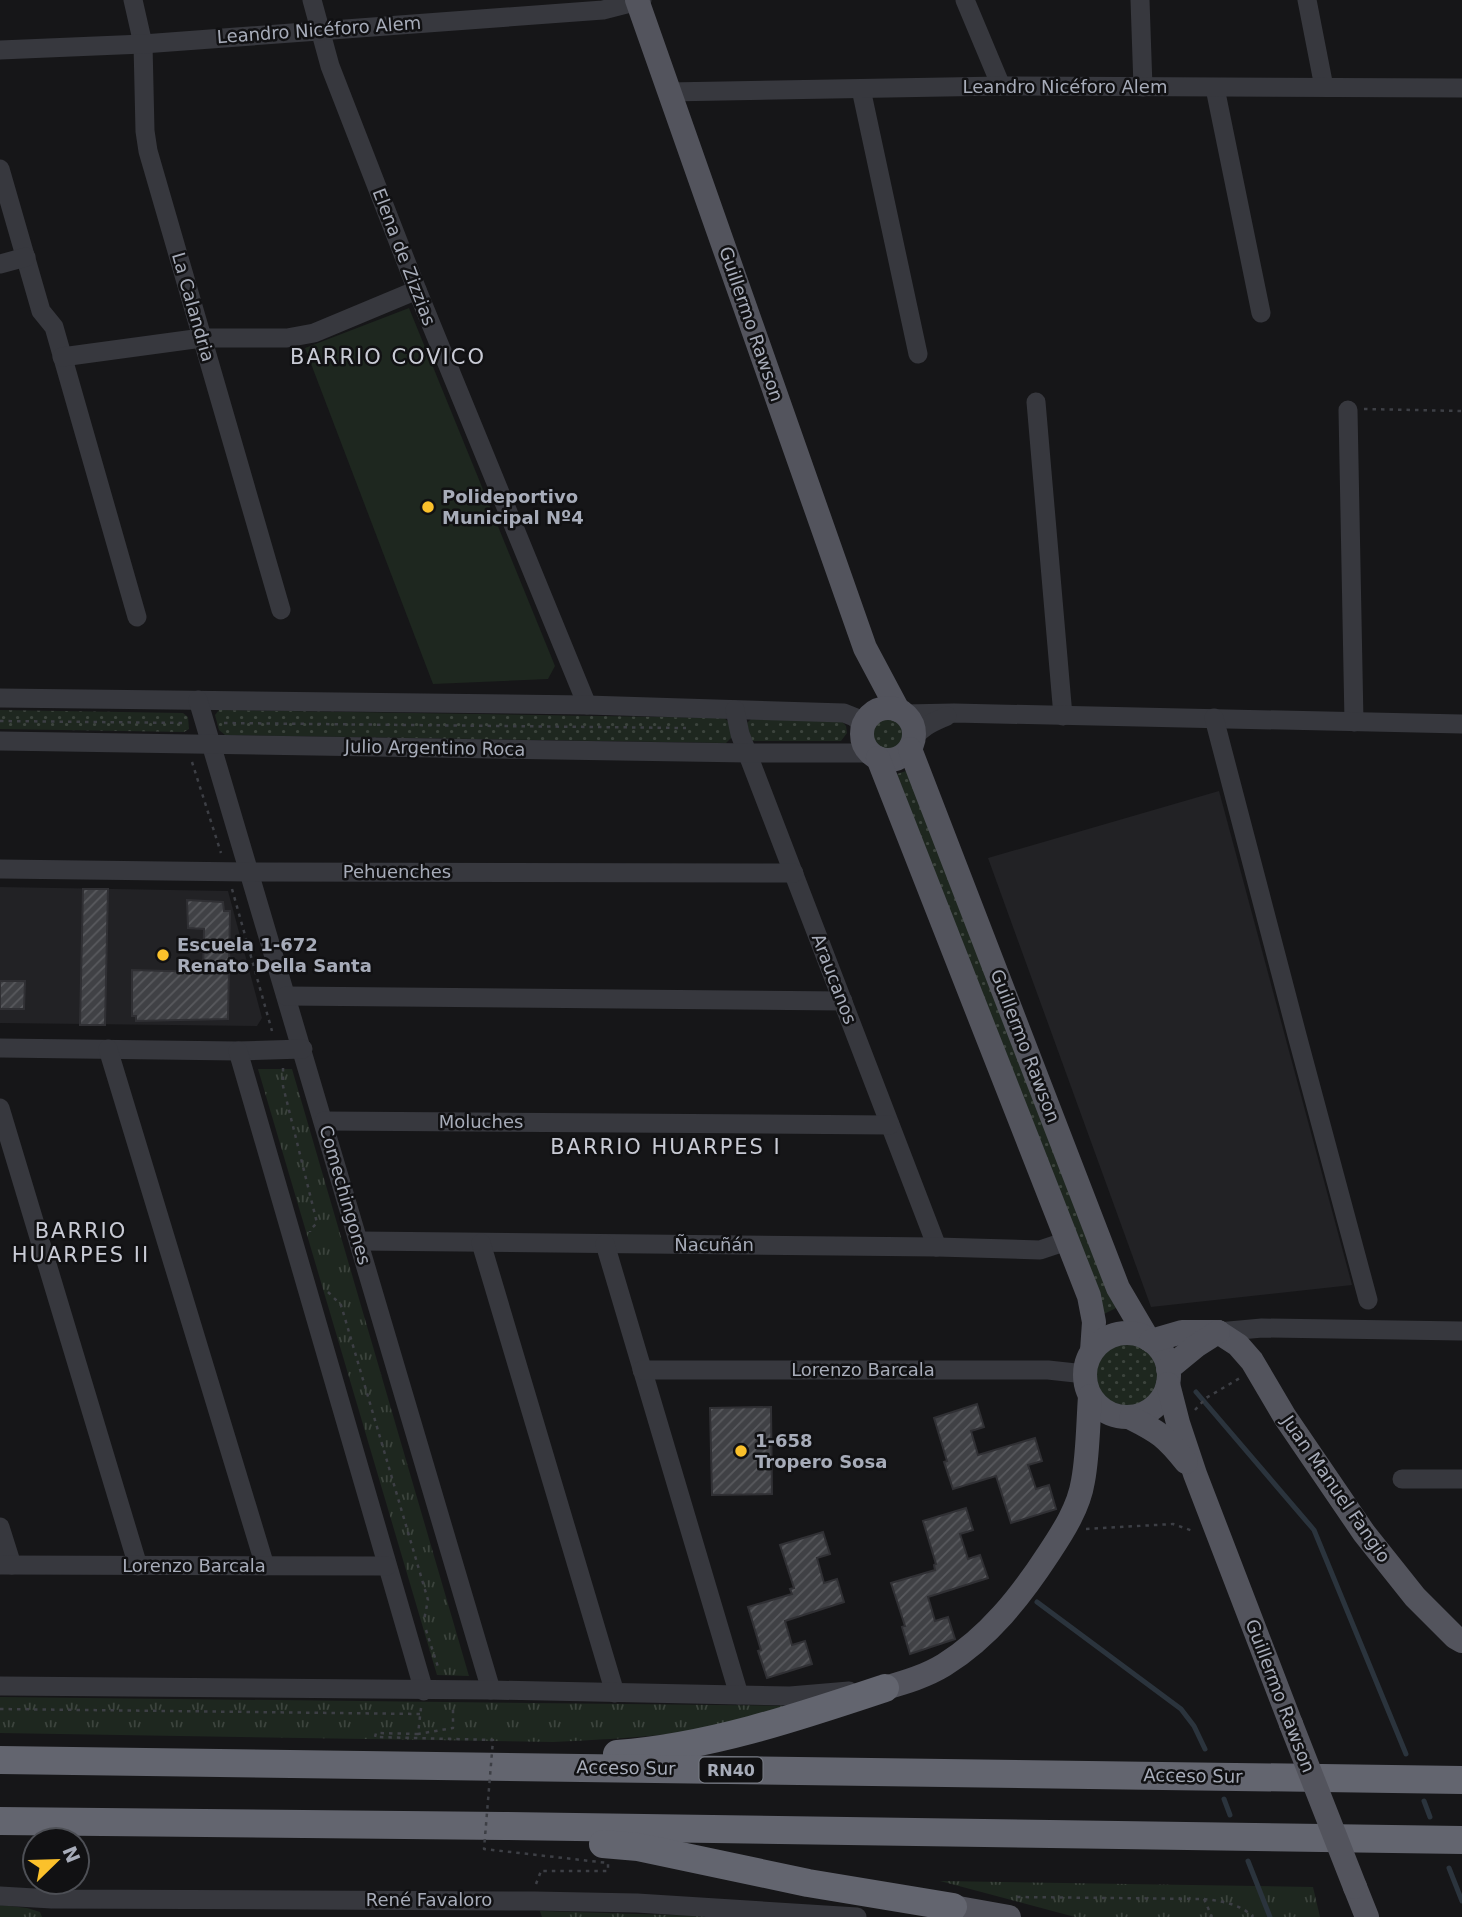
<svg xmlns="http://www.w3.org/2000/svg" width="1462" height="1917" font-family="'DejaVu Sans',sans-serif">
	<defs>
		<pattern id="grass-dots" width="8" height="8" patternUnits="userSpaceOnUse" patternTransform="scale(1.75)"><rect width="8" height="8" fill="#1e271f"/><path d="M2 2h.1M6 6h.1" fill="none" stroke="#3c443d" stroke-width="1.8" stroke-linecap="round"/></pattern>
		<pattern id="park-tufts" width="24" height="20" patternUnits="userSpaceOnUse" patternTransform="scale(1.75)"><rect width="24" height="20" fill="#1e271f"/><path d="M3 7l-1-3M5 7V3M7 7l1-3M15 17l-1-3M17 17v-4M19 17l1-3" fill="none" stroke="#3c443d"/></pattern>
		<pattern id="building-hatch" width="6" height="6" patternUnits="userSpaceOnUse" patternTransform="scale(1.75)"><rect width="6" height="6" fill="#404145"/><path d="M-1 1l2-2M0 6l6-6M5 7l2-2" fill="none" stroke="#595a5e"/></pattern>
	</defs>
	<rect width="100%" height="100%" fill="#161618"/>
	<g fill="#222225">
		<polygon points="1219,791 1352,1285 1151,1307 988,858"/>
		<polygon points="0,887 228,891 262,1018 257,1026 0,1023"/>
	</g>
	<g fill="url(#grass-dots)">
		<polygon points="0,710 183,713 188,717 189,729 184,732 0,729"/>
		<polygon points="219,710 724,718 730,723 731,738 726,743 225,735 219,730 215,715"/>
		<circle cx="888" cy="734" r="19"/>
		<polygon points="751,719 840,719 846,726 847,733 841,741 753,741 751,739 747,723"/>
		<polygon points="906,771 1120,1306 1102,1315 897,774"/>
		<circle cx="1127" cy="1375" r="32"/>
	</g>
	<g fill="url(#park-tufts)">
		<polygon points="258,1069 292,1069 469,1676 437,1675"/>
		<path d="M0 1697 799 1706C759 1716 718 1727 677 1733 636 1738 594 1740 553 1742L0 1733Z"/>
		<polygon points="940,1881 1313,1887 1320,1917 1075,1917"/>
		<polygon points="0,1905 27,1908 40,1912 42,1917 0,1917"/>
		<polygon points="540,1911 736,1917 542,1917"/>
	</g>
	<polygon fill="#1e271f" points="409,308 555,666 548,679 433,684 305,348"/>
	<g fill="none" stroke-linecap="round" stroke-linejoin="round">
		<g stroke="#2b343d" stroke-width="5">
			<polyline points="1196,1392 1314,1530 1406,1754"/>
			<polyline points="1037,1602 1181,1709 1194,1726 1205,1749"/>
			<polyline points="1224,1799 1230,1815"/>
			<polyline points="1424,1801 1430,1817"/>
			<polyline points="1248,1861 1270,1917"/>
			<polyline points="1449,1868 1462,1901"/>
		</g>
	</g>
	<g fill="url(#building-hatch)" stroke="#303034" stroke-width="2">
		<polygon points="83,889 108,889 105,1025 80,1025"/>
		<polygon points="187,900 223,902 224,911 230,911 228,1019 136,1021 136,1016 132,1016 132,970 203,972 204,929 188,928"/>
		<polygon points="0,981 25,981 24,1009 0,1009"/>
		<polygon points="977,1404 984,1427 971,1431 978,1455 1035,1438 1042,1461 1028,1465 1036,1489 1049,1485 1056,1509 1011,1523 996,1476 953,1489 944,1462 947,1461 934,1418"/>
		<polygon points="771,1407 772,1494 712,1495 710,1408"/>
		<polygon points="966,1508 973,1530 960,1534 968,1559 980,1555 988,1578 928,1597 935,1621 948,1617 955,1639 910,1654 902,1627 905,1626 891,1583 935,1570 934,1565 936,1564 923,1521"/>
		<polygon points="823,1532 830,1554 817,1558 824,1583 837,1579 844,1602 785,1621 792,1645 805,1641 812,1664 767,1678 758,1651 761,1650 748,1607 792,1594 790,1589 794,1588 780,1545"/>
	</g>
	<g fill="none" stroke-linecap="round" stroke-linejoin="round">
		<g stroke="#3d3f45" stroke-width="2.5" stroke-dasharray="3.5 5" stroke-linecap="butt">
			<polyline points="1364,409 1462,411"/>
			<polyline points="0,721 186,723"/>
			<polyline points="224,723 686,728"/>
			<polyline points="192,762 221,853"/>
			<polyline points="232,889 272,1031"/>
			<polyline points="283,1068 283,1086 317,1223 310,1230 310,1232"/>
			<polyline points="328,1292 341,1305 428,1600 424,1620"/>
			<polyline points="1195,1410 1206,1398 1240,1378"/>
			<polyline points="1086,1529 1173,1524 1193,1531"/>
			<polyline points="426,1630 439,1670"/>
			<polyline points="421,1708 418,1734 453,1728 453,1707"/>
			<polyline points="0,1709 420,1714"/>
			<polyline points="536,1884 541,1871"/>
			<path d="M1017 1897 1204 1899C1221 1901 1241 1904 1253 1917"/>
			<polyline points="1204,1899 1212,1917"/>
		</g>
		<g stroke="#37383e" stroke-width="19">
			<polyline points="133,0 143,44 145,131 148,151 281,610"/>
			<polyline points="312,0 330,66 417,290 587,705"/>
			<polyline points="965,0 1001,86"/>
			<polyline points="1140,0 1143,87"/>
			<polyline points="1307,0 1324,87"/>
			<polyline points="0,50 143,44 603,10 642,0"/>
			<polyline points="1215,88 1261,313"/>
			<polyline points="861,89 918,354"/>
			<polyline points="668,92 1001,86 1462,88"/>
			<polyline points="0,169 41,311 54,327 137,617"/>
			<polyline points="0,264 26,257"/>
			<polyline points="62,357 202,338 287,338 314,333 417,290"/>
			<polyline points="1036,402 1063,716"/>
			<polyline points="1348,410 1354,722"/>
			<polyline points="0,698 587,705 844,713 854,717 864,725"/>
			<polyline points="198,700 491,1690"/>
			<polyline points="735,710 740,734 937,1247"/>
			<polyline points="905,714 954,713 1462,724"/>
			<polyline points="1214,718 1298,1039 1368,1300"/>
			<path d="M914 738C922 726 934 722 947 716"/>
			<polyline points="0,741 748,753 870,753"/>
			<polyline points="0,869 249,872 794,873"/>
			<polyline points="286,996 843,1001"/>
			<polyline points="0,1048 238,1051 303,1049"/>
			<polyline points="108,1049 265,1566"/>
			<polyline points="238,1051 424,1691"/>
			<polyline points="0,1108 138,1566"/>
			<polyline points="324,1121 890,1125"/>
			<polyline points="359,1241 937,1247 1040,1250 1067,1241"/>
			<polyline points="481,1243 615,1693"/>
			<polyline points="605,1244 739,1695"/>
			<polyline points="1218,1332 1262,1328 1462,1331"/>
			<polyline points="642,1370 1048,1370 1085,1374"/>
			<polyline points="1402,1479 1462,1479"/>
			<polyline points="0,1527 12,1565"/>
			<polyline points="0,1565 387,1566"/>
			<polyline points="0,1686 491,1690 790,1696 849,1691"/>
			<polyline points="0,1896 52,1899 535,1901 637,1903 857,1917"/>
		</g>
		<g stroke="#53545d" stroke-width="24">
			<polyline points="637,0 865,648 898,710"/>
			<circle cx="888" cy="734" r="26"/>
			<polyline points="910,749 1118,1288 1148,1339"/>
			<polyline points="878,758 1089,1296 1094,1322 1092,1351"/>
			<polyline points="1218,1332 1238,1345 1252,1361 1285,1417 1364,1533 1415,1597 1455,1637 1462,1641"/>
			<circle cx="1127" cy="1375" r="42"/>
			<polyline points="1151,1341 1182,1332 1218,1332"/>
			<polyline points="1168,1369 1196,1346 1218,1332"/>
			<polyline points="1168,1384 1178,1423 1195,1474 1291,1724"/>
			<path d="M1131 1418C1159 1432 1166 1437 1186 1462"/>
			<path d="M885 1688C906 1682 926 1676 944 1665 989 1637 1021 1596 1049 1553 1063 1532 1079 1507 1083 1481 1088 1455 1088 1424 1090 1396"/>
			<polyline points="1355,1887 1367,1917"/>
			<polyline points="953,1907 1009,1917"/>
		</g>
		<g stroke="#63656f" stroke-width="28">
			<path d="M617 1754C709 1747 798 1717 885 1688"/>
			<polyline points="0,1760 1462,1780"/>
			<polyline points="0,1821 504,1826 1462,1840"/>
			<polyline points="603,1844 638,1847 808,1883 953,1907"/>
		</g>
		<polyline stroke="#3d3f45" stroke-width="2.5" stroke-dasharray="3.5 5" stroke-linecap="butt" points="418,1734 376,1733 375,1737 493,1740 484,1849 608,1863 608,1871 541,1871"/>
		<polyline stroke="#53545d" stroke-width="24" points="1291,1724 1355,1887"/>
	</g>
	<g fill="#fbc12b" stroke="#111113" stroke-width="2.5">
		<circle cx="428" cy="507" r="7"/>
		<circle cx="163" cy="955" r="7"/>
		<circle cx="741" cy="1451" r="7"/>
	</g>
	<g text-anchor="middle" stroke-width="5" stroke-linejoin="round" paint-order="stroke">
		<rect fill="#111113" stroke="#7a7e87" stroke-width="2" x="699.5" y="1757.5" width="63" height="25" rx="5"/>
		<g font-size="16" font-weight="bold" fill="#a7acb9">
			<text x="731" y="1776">RN40</text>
		</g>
		<g font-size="18" fill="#a7acb9" stroke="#111113">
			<text transform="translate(319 30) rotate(-4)" y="6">Leandro Nicéforo Alem</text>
			<text x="1065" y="93">Leandro Nicéforo Alem</text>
			<text transform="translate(404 257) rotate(69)" y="6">Elena de Zizzias</text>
			<text transform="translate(193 307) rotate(74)" y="6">La Calandria</text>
			<text transform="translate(751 324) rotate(71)" y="6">Guillermo Rawson</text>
			<text transform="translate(435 748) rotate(1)" y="6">Julio Argentino Roca</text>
			<text x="397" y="878">Pehuenches</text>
			<text transform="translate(834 979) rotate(69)" y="6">Araucanos</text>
			<text transform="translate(1025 1046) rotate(69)" y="6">Guillermo Rawson</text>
			<text x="481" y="1128">Moluches</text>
			<text transform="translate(345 1195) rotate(74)" y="6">Comechingones</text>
			<text x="714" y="1251">Ñacuñán</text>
			<text x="863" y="1376">Lorenzo Barcala</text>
			<text transform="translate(1336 1489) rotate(55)" y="6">Juan Manuel Fangio</text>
			<text x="194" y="1572">Lorenzo Barcala</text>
			<text transform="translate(1280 1696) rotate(69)" y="6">Guillermo Rawson</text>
			<text transform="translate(626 1768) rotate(1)" y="6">Acceso Sur</text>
			<text transform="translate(1193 1776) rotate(1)" y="6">Acceso Sur</text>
			<text x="429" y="1906">René Favaloro</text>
		</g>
		<g font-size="18" font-weight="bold" fill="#a7acb9" stroke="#111113" text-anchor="start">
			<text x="442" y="503">Polideportivo<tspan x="442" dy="21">Municipal Nº4</tspan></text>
			<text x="177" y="951">Escuela 1-672<tspan x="177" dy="21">Renato Della Santa</tspan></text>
			<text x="755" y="1447">1-658<tspan x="755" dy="21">Tropero Sosa</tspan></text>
		</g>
		<g font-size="21" letter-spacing="2" fill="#c9cbd5" stroke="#111113">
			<text x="388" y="364">BARRIO COVICO</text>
			<text x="666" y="1154">BARRIO HUARPES I</text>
			<text x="81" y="1238">BARRIO<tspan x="81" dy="24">HUARPES II</tspan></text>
		</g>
	</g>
	<g transform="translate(56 1861) rotate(67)"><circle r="33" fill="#111113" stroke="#4d4f55" stroke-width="2"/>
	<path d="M0-5L12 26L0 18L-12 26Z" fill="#fbc12b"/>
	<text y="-10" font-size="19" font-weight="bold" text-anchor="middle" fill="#a7acb9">N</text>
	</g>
</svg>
